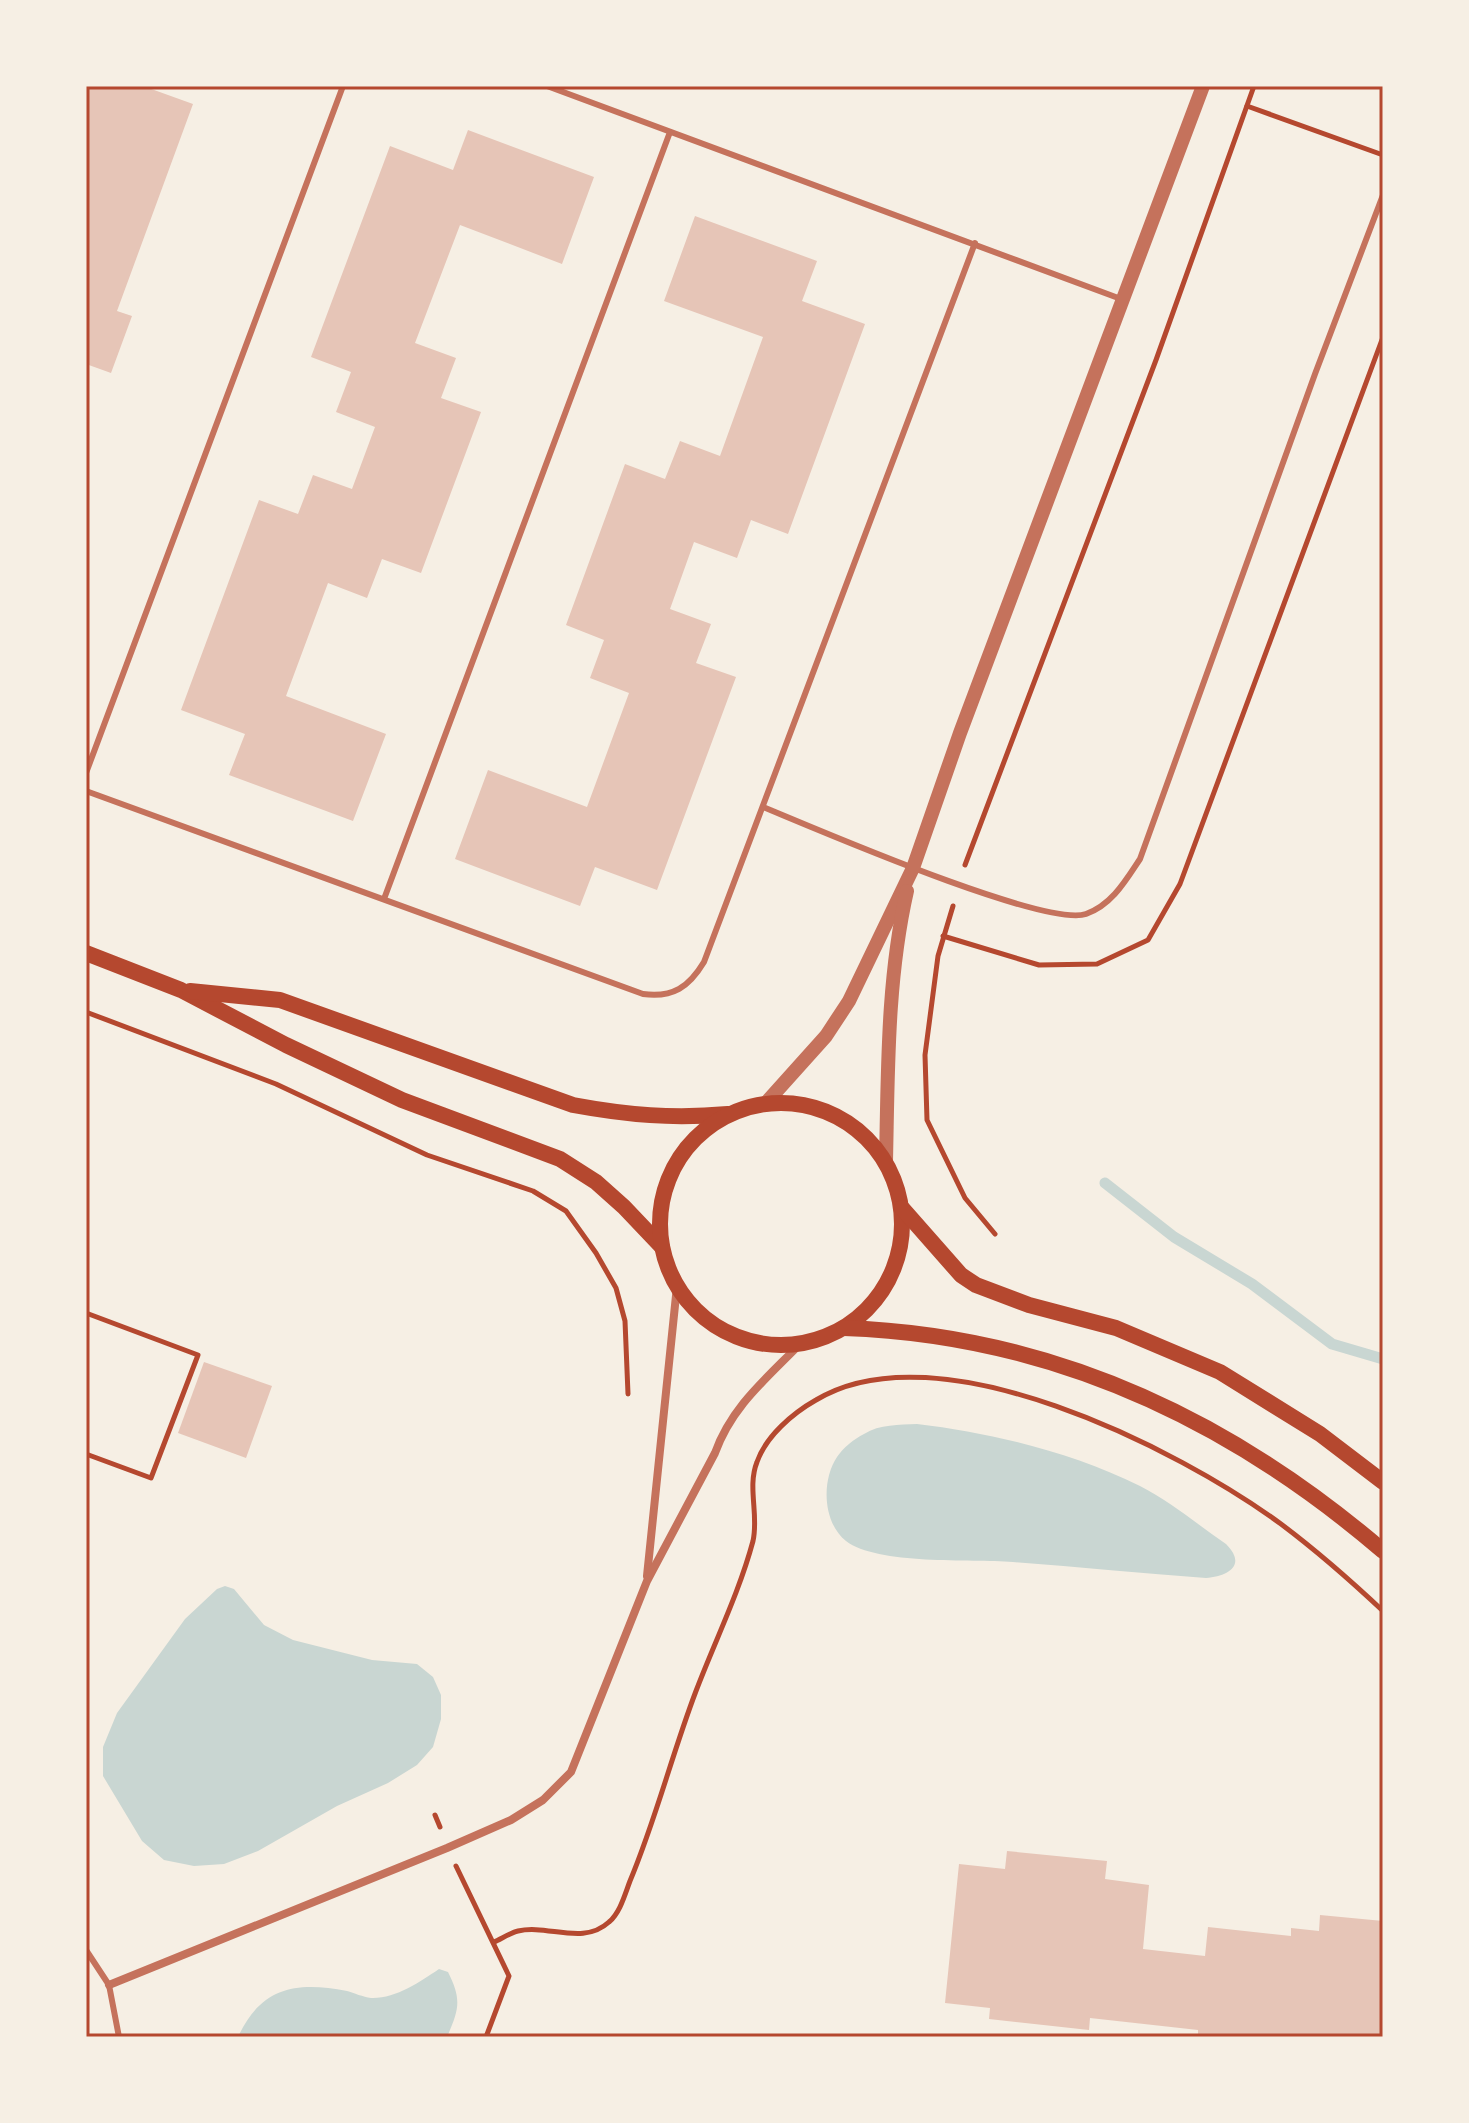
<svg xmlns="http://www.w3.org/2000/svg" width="1469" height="2123" font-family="Barlow,sans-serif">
	<rect width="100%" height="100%" fill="#f6efe4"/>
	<g fill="#c9d6d2">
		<path d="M917 1424C992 1433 1071 1452 1140 1486 1170 1501 1198 1525 1226 1544 1247 1565 1229 1576 1206 1578 1142 1573 1077 1567 1013 1562 971 1559 877 1565 846 1541 823 1523 821 1481 837 1457 843 1448 854 1439 864 1434 880 1424 899 1425 917 1424Z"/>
		<polygon points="225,1586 234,1589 264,1625 293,1640 372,1660 417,1664 433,1677 441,1695 441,1719 433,1747 417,1765 388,1783 337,1806 258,1851 224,1864 194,1866 164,1860 142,1841 103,1776 103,1747 117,1713 185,1619 217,1589"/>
		<path d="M439 1969 448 1972C462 2000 459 2009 447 2037H238C261 1987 296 1981 347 1991 354 1993 363 1997 371 1998 395 1999 420 1982 439 1969Z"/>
	</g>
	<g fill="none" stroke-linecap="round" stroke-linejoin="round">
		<polyline stroke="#c9d6d2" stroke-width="11" points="1105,1183 1174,1237 1252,1284 1332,1344 1383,1359"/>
	</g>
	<g fill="#e6c5b7">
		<polygon points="86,86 143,86 193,104 117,311 132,316 111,373 86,364"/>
		<polygon points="468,130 594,177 562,264 460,225 415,343 456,358 441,398 481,412 421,573 382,559 367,598 328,583 286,696 386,734 353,821 229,775 245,734 181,710 259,500 298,514 313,475 352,489 375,427 336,412 351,372 311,357 390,146 453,170"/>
		<polygon points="695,216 817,261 802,301 865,324 788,534 751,520 737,558 694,542 670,609 711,624 696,663 736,677 657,890 595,867 580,906 455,859 488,770 587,807 629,693 590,678 604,640 566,625 625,464 665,479 680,441 720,456 763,337 664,301"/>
		<polygon points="204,1362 272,1386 246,1458 178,1433"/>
		<polygon points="1007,1851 1107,1861 1105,1879 1149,1885 1143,1949 1205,1956 1208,1927 1291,1936 1291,1928 1319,1931 1320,1915 1383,1921 1383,2037 1198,2037 1198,2030 1090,2018 1089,2030 989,2019 990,2008 945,2003 959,1864 1005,1869"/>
	</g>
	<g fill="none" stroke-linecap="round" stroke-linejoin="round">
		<g stroke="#b5482f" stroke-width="5">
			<polyline points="1247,106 1383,155"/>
			<polyline points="965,865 1156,360 1254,86"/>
			<polyline points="953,906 938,956 925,1055 927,1120 965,1198 995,1234"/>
			<polyline points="943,936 1039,965 1097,964 1148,940 1180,884 1383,337"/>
			<polyline points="86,1012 276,1084 427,1155 533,1191 566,1211 596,1253 616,1288 625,1321 628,1394"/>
			<polyline points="86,1313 198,1355 151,1478 86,1454"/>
			<polyline points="435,1815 440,1827"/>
			<polyline points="456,1866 509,1976 486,2037"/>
			<path d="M494 1942C501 1939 510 1933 518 1931 548 1924 583 1946 609 1922 620 1913 625 1894 630 1881 656 1819 672 1754 696 1691 715 1641 739 1593 753 1541 759 1515 747 1487 757 1462 766 1436 793 1413 816 1400 938 1326 1179 1449 1281 1524 1317 1551 1350 1580 1383 1611"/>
		</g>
		<g stroke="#c5725c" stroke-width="6">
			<polyline points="547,86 1121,299"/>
			<polyline points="86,773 343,86"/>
			<path d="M86 791 643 994C673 998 689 987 704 962L975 243"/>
			<path d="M763 807C814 828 1045 928 1086 914 1112 905 1126 880 1140 859L1315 374 1383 195"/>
			<polyline points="384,899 670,132"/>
			<polyline points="86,1950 109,1985 119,2037"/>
		</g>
		<g stroke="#c5725c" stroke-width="8">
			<polyline points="647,1576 677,1286"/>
			<path d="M109 1985 447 1848 511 1820 543 1800 571 1772 647 1581 715 1453C732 1406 766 1379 800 1344"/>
		</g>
		<g stroke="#c5725c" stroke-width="14">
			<polyline points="765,1104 826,1036 849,1001 913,868 960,733 1203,86"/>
			<path d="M886 1161C888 1071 887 979 907 891"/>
		</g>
		<g stroke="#b5482f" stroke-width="16">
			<polyline points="86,953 181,990 286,1045 402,1100 560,1159 596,1182 624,1207 662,1247"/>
			<path d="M190 991 280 1000 573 1105C627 1115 673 1119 728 1114"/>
			<circle cx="781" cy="1224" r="121"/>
			<polyline points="902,1208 961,1275 976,1285 1029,1305 1116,1328 1220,1372 1320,1434 1383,1482"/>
			<path d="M844 1328C1051 1335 1228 1418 1383 1551"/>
		</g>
	</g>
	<rect width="1469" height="2123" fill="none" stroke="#f6efe4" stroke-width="176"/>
	<rect x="88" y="88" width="1293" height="1947" fill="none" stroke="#b5482f" stroke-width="3"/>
</svg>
